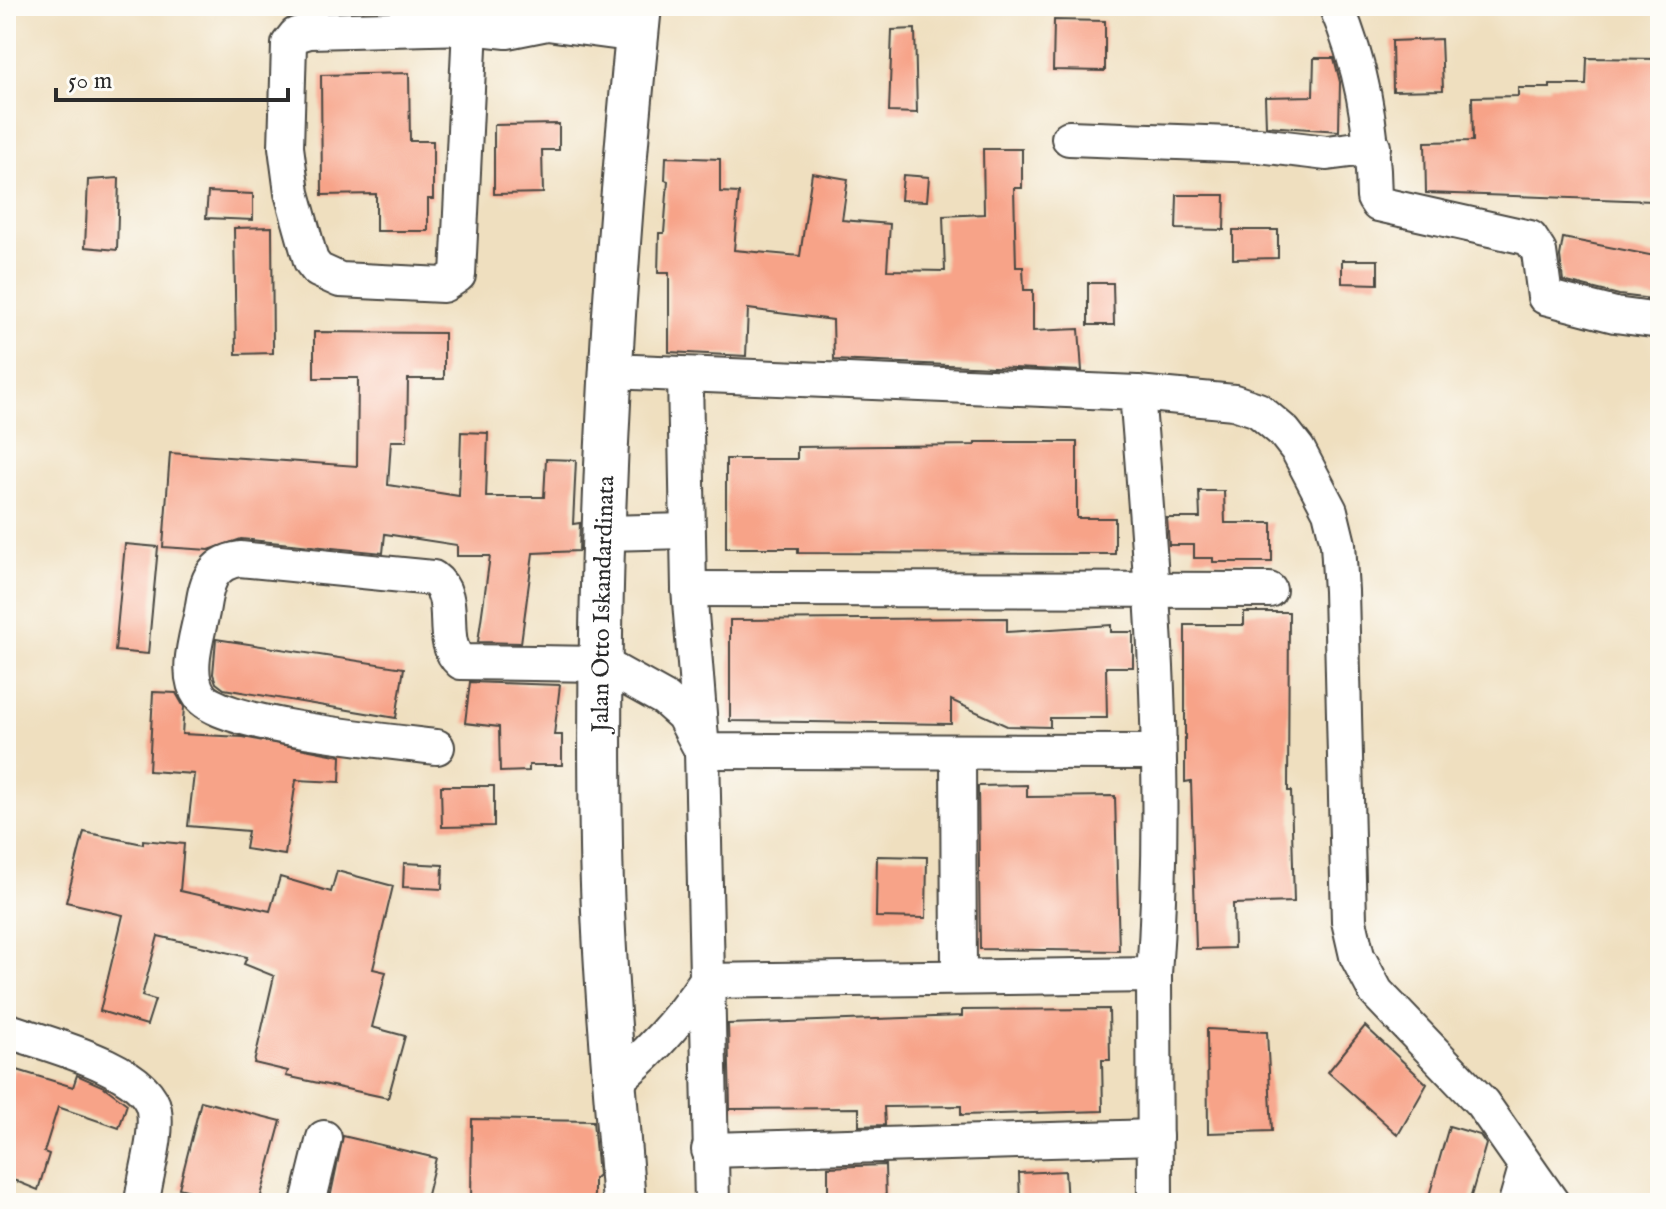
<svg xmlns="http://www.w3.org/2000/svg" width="1666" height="1209" font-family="'IM FELL English',serif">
	<rect width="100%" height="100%" fill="#fdfcf7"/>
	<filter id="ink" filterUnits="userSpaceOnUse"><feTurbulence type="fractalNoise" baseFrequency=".0125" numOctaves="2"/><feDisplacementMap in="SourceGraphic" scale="16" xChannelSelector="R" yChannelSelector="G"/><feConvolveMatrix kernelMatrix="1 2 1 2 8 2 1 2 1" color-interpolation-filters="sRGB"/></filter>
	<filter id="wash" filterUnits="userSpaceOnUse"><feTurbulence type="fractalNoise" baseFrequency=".006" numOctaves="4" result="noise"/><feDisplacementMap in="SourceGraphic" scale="32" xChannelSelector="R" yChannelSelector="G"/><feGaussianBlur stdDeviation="1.8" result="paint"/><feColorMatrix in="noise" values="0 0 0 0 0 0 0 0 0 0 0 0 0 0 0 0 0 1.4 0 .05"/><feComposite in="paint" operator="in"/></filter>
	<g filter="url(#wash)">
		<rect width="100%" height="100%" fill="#efdfbf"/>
		<g id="blocks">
			<g fill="#f7a388">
				<polygon points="1054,20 1105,21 1105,71 1053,70"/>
				<polygon points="915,29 917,113 889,112 892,30"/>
				<polygon points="1441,39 1443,90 1393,91 1392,41"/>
				<polygon points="1314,58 1334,58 1340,82 1339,131 1266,126 1265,97 1313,96"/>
				<polygon points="1587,58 1660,59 1660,148 1655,148 1654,201 1426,193 1425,142 1473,141 1472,97 1518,96 1518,88 1550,88 1550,85 1586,85"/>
				<polygon points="409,73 410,141 433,141 433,199 428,199 428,231 376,231 376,194 322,195 321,75"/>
				<polygon points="559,124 559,150 542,150 543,193 494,194 494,125"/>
				<polygon points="983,149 1022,149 1022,188 1014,188 1016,267 1023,267 1024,290 1033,290 1033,331 1079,329 1082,371 834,360 833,320 748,309 746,356 669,352 669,273 658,273 659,233 664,233 668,181 665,180 666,157 720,159 720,192 739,193 734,250 800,256 812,173 848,179 842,220 890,224 887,270 945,271 943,216 984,214"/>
				<polygon points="903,175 929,177 927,201 901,200"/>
				<polygon points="119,178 117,250 85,247 88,180"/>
				<polygon points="208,192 253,194 253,220 206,218"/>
				<polygon points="1177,195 1225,195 1224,230 1176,229"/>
				<polygon points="272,227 273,353 236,354 234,228"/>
				<polygon points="1233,230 1278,230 1278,258 1233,259"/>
				<polygon points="1563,238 1660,257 1660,300 1619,295 1563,281 1560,256"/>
				<polygon points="1342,260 1378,260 1378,284 1342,283"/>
				<polygon points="1088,283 1113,283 1114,325 1088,325"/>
				<polygon points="314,332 444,333 444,379 408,379 407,441 391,441 388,485 459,496 461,432 488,433 486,497 544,497 546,459 576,460 573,524 580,523 579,551 533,553 521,643 478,642 490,556 457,556 457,545 385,534 383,553 241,539 209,550 163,547 170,453 357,466 358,378 314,378"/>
				<polygon points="975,442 1077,442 1077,518 1115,518 1115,554 798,553 798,548 726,548 726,459 797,459 797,447 975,445"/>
				<polygon points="1199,491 1224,491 1225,523 1272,523 1272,562 1213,562 1213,558 1194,558 1194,545 1169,545 1167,518 1200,518"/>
				<polygon points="125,544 158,547 148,654 115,651"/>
				<polygon points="1244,612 1289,612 1288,791 1291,791 1294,902 1233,904 1234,948 1196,949 1191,781 1185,782 1185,625 1244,625"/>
				<polygon points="1007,618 1007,632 1111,625 1111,632 1133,632 1133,667 1106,667 1107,718 1050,718 1050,727 1007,726 951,700 951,724 730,721 730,620"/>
				<polygon points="216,639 404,668 396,718 224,689 216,683 213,674"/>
				<polygon points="470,682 560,685 554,735 562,735 562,765 529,765 529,771 500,772 499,727 465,723"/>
				<polygon points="153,692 176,693 184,707 182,734 243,737 341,756 340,782 296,780 285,855 245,849 248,831 188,826 194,774 149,771"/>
				<polygon points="1027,785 1027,797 1115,796 1119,951 980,949 978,786"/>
				<polygon points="441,786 494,786 494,826 442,827"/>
				<polygon points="84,832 143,844 143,840 184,844 180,891 270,911 280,877 331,892 337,871 393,886 373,969 386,972 372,1027 405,1036 388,1098 286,1076 288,1071 254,1063 274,976 244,964 247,957 158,936 142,996 155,1000 147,1025 100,1011 123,915 66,902"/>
				<polygon points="877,856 927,857 926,918 876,917"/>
				<polygon points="404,863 443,865 442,889 403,887"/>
				<polygon points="1109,1009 1110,1060 1102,1060 1103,1111 961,1115 961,1106 884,1107 885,1125 859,1126 859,1108 730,1109 728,1024 962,1016 962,1010"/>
				<polygon points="1365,1026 1427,1084 1398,1135 1328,1072"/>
				<polygon points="1207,1029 1267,1032 1272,1131 1208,1133"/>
				<polygon points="14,1069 73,1087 77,1075 104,1087 127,1104 119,1128 58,1107 44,1152 49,1154 38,1190 6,1177 6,1095"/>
				<polygon points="201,1101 281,1121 259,1203 235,1203 179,1188"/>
				<polygon points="472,1119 593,1121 598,1175 594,1179 594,1203 471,1203"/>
				<polygon points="1449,1126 1480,1135 1486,1144 1469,1203 1427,1203"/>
				<polygon points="343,1136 436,1158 425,1203 329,1203"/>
				<polygon points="885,1165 886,1203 828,1203 828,1167"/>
				<polygon points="1065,1171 1067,1203 1020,1203 1019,1173"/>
			</g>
		</g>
	</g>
	<g filter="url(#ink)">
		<use href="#blocks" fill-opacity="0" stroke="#484641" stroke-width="2"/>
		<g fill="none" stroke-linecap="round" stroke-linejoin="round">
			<defs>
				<g id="minor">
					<polyline points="479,6 470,27 507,31 547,23 637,35"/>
					<path d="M1336 6C1363 68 1373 131 1374 198L1378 204 1530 238 1539 252 1545 297 1615 315 1660 321"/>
					<polygon points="470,27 458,275 443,285 340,280 318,270 311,261 292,193 286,147 289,44 296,35 309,31"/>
					<polyline points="1069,138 1259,145 1327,153 1373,147"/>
					<path d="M610 371 1137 393C1153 586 1168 782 1154 975L706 981"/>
					<polyline points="685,376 689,589 702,751 712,1203"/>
					<polyline points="1137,393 1234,402 1258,410 1284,432 1298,450 1330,511 1338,544 1341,591 1349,921 1357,956 1376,992 1482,1103 1552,1203"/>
					<polyline points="605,533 687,531"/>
					<polyline points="689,589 1269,590"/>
					<path d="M437 747C395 742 219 726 200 696 184 674 197 637 202 612 206 586 209 563 240 559L433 578C461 598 436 640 461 662L602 664 665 699 683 715 702 751 1156 752"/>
					<polyline points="958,753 959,977"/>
					<polyline points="1154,975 1155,1203"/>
					<path d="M6 1030C43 1043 147 1068 154 1110 158 1139 145 1174 142 1203"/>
					<path d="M615 1081C652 1052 680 1020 706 981"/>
					<polyline points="709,1150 1155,1137"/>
					<polyline points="308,1203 324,1138"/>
					<polyline points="1516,1203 1526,1168"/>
				</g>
				<g id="major">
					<path id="s1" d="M624 1203C615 1085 603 965 601 846 596 566 611 285 640 6"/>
				</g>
			</defs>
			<use href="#minor" stroke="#484641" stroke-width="38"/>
			<use href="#major" stroke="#484641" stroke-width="46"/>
			<use href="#minor" stroke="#fff" stroke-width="34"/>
			<use href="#major" stroke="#fff" stroke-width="42"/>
		</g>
	</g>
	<g text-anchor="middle" stroke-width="6" stroke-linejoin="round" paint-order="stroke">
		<g font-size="24" fill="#2b2b2b" stroke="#fdfcf7">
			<text dy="8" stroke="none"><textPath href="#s1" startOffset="600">Jalan Otto Iskandardinata</textPath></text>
		</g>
	</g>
	<rect width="1666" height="1209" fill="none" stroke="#fdfcf7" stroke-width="32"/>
	<path d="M56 88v12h232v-12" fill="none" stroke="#2b2b2b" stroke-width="4"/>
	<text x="68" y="88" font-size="24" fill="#2b2b2b" stroke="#fdfcf7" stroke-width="6" paint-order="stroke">50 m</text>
</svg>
